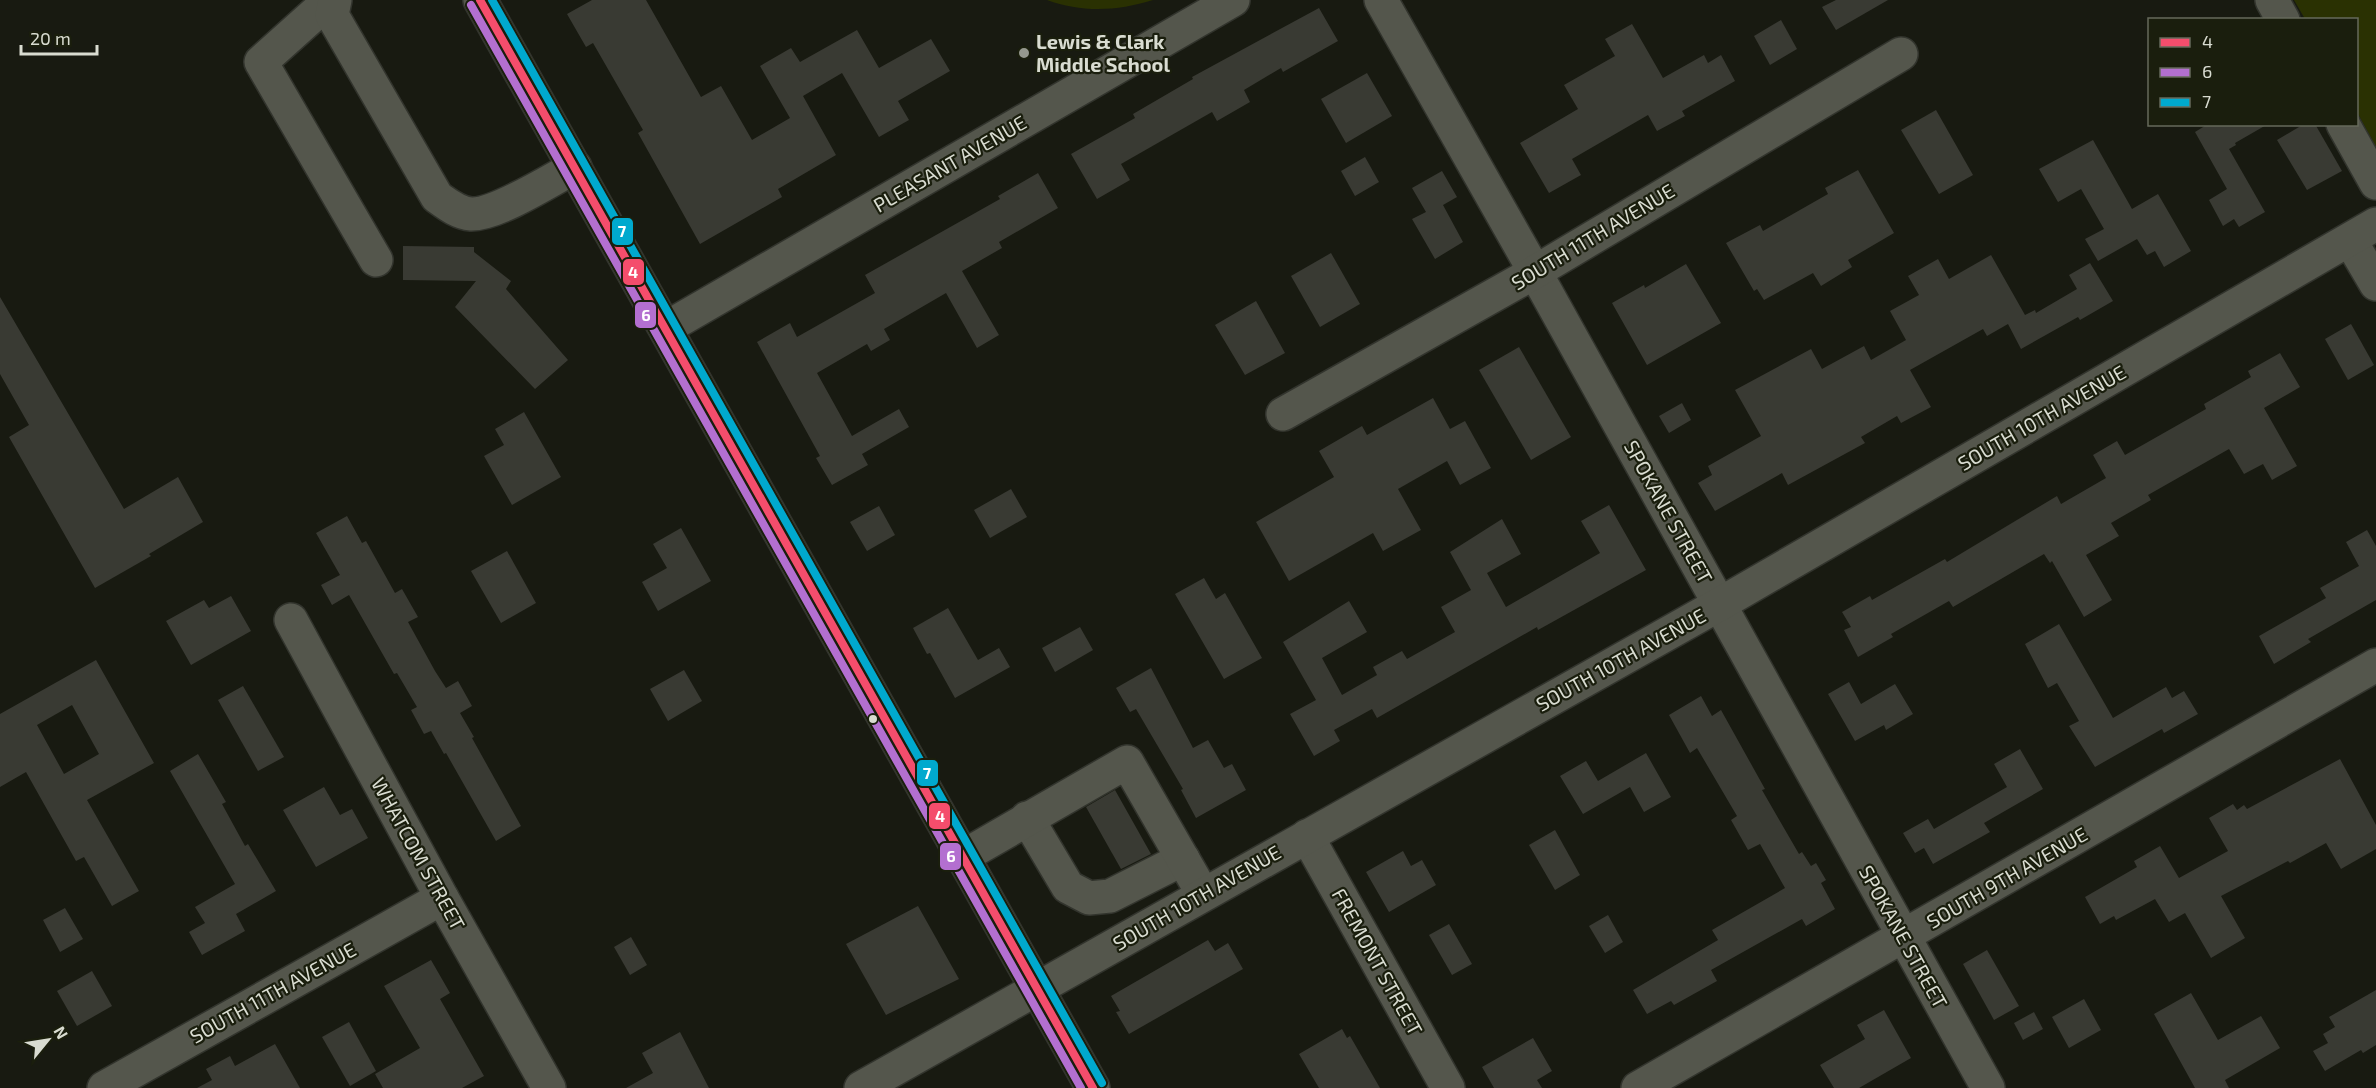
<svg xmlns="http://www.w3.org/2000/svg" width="2376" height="1088" font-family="'Exo 2',sans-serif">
	<rect width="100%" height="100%" fill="#181a11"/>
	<g fill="#2a3102">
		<path d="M1047 0H1153C1118 11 1082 13 1047 0Z"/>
		<polygon points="2294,0 2376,0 2376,147 2357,112 2356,20 2305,19"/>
	</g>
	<g fill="#393a33" fill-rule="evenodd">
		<polygon points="592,0 646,0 701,97 721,86 752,140 790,118 760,66 791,48 800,62 857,30 879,68 931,39 950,71 898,101 909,120 879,137 842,73 803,96 836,155 778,189 782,197 700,244 638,133 643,130 593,43 586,47 567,14"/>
		<polygon points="1836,0 1888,0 1836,30 1822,7"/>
		<polygon points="1319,8 1338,41 1283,72 1281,68 1244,90 1250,102 1217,121 1212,112 1121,164 1130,180 1097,199 1071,154 1135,118 1133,114 1193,79 1192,77"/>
		<polygon points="1781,20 1797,49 1770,65 1754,36"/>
		<polygon points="1632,24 1663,78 1704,55 1708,63 1721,55 1735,81 1682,111 1685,116 1657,131 1648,115 1572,159 1581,175 1549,193 1520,143 1578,109 1564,85 1615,56 1605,39"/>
		<polygon points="1367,73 1392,116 1346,143 1321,99"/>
		<polygon points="1936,110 1973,175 1939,194 1901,130"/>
		<polygon points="2208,124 2268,124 2235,143 2236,145 2229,149 2265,212 2239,227 2234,219 2223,226 2209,200 2227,189 2195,132"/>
		<polygon points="2304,124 2315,124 2342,171 2307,190 2277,140"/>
		<polygon points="2093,140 2132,209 2158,194 2191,251 2164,267 2155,251 2147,255 2137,239 2098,261 2085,239 2104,229 2081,189 2058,202 2039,169"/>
		<polygon points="1365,157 1379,182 1355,196 1341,171"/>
		<polygon points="1858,170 1894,233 1848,260 1852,267 1821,286 1813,273 1764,300 1757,289 1754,291 1726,243 1760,225 1763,231 1828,194 1825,188"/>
		<polygon points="1442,171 1457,197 1443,205 1463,242 1435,259 1412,219 1426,212 1412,188"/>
		<polygon points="1038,173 1058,208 999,242 1002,248 962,271 999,335 977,348 946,293 884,329 890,340 871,351 867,344 817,373 852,436 899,409 909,427 862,454 868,465 832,485 816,458 820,456 757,342 790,323 797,337 875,293 865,275 1000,199 998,196"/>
		<polygon points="403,246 474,247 474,252 511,281 506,289 568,360 535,389 455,307 476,281 403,280"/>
		<polygon points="1331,253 1360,304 1320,327 1291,276"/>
		<polygon points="1991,255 2025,315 2035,310 2036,313 2077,289 2069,275 2090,263 2113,301 2080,320 2078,317 2021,349 2008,324 1987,336 1983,329 1910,370 1931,407 1901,423 1897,416 1861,437 1865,443 1788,485 1782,473 1715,511 1698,483 1712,475 1708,466 1761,436 1735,390 1811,349 1822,369 1864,346 1871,360 1906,340 1890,311 1919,295 1908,276 1938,259 1949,279"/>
		<polygon points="1686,264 1721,323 1647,365 1612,303 1644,285 1645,288"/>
		<polygon points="0,297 124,509 178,477 203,522 149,554 151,556 95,588 9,437 29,425 0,374"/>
		<polygon points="1256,301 1285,353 1245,375 1215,325"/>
		<polygon points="2351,324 2374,365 2348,380 2325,339"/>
		<polygon points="1519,347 1571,437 1531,460 1479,370"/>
		<polygon points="2280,353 2300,387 2264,408 2297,466 2272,480 2263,464 2244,474 2229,449 2148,495 2151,500 2111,523 2119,536 2086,555 2112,600 2084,617 2052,561 2050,563 2044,554 1953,607 1949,601 1891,634 1893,637 1858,657 1844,630 1851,627 1842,612 1870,596 1872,600 1945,559 1947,562 2057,496 2061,504 2106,478 2093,455 2117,441 2125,455 2206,409 2204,404 2251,377 2248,371"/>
		<polygon points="1433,398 1450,429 1465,421 1491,468 1460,485 1447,461 1398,489 1421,530 1383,551 1373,533 1289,581 1256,522 1334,477 1319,451 1362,426 1367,435"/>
		<polygon points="1682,403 1691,420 1669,433 1659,416"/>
		<polygon points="524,412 561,477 512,505 484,456 504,445 495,429"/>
		<polygon points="1011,489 1027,517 990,538 974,510"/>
		<polygon points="1609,505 1646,570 1538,630 1537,627 1377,718 1372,709 1334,730 1340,741 1314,756 1290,714 1316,700 1283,642 1349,601 1367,632 1322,658 1342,695 1377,675 1373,667 1402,651 1407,659 1455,632 1441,607 1471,590 1450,552 1502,519 1521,554 1487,573 1506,607 1600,553 1581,521"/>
		<polygon points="879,506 895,535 867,551 850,522"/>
		<polygon points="347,516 362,543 366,541 395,593 402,589 418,617 408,622 435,671 446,688 458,681 472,706 460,713 474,737 472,738 521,826 496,841 446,753 444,754 431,731 424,734 411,710 417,707 397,673 394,674 349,595 332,605 321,585 340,575 316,533"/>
		<polygon points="681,528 711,581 658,611 642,582 667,568 653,544"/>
		<polygon points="2367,530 2376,546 2376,600 2308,639 2311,642 2274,664 2259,636 2326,598 2320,588 2359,566 2346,542"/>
		<polygon points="507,551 536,603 501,623 471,571"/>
		<polygon points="1204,578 1216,599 1225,593 1262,658 1224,679 1175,594"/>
		<polygon points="231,596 251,631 191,665 166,621 204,600 209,608"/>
		<polygon points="948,608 978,660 999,648 1010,667 955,698 930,653 927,654 913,628"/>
		<polygon points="2059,624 2113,718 2166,687 2172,698 2184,691 2198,714 2164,733 2162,729 2095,767 2069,726 2079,721 2057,683 2048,688 2025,644"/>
		<polygon points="1080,627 1093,650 1055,672 1042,648"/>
		<path d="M96 660 154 763 87 800 139 891 112 906 84 857 76 861 26 772 0 787V714ZM72 705 99 754 64 774 37 725Z"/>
		<polygon points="1151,668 1193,748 1208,740 1224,768 1232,764 1246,790 1196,818 1181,790 1183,789 1136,709 1130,712 1116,688"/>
		<polygon points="684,670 702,701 668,721 650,689"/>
		<polygon points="1849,682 1861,704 1895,684 1913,714 1886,730 1884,725 1855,741 1828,694"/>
		<polygon points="243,686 284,757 258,771 218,700"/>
		<polygon points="1701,696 1712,716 1721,710 1765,789 1762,790 1799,854 1802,852 1811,866 1816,863 1826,880 1821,883 1835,909 1806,926 1802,919 1711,970 1717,981 1674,1005 1671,1001 1647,1014 1633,990 1718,940 1712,930 1785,888 1760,844 1748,850 1731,820 1737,816 1697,748 1690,753 1669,715"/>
		<polygon points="2020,749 2043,789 1984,823 1990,832 1933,864 1924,848 1915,853 1903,833 1928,819 1934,829 2007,787 1994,764"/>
		<polygon points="1646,753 1671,797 1644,812 1630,787 1583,814 1560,776 1586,761 1598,781"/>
		<polygon points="198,754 226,802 222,804 245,846 248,844 276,891 236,914 245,931 202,955 189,932 205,923 195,907 235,884 170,771"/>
		<polygon points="2340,759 2376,825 2376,849 2341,869 2326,843 2290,863 2288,861 2221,896 2245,938 2211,958 2185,913 2169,922 2155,899 2116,920 2114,916 2100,924 2085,897 2137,867 2134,861 2160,846 2179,878 2228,851 2209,818 2233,804 2237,810 2244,805 2247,809"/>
		<polygon points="324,787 340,815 352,809 368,838 316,867 283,810"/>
		<polygon points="1115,790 1151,854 1121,869 1086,807"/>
		<polygon points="1555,830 1580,875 1555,890 1529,845"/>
		<polygon points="1403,851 1411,866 1422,860 1436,885 1389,912 1366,872"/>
		<polygon points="918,906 959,979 886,1015 846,944"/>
		<polygon points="65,908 83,939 60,952 43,920"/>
		<polygon points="1608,915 1623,942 1605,953 1589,926"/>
		<polygon points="1449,924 1472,964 1452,975 1429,935"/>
		<polygon points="631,937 647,965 630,975 614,947"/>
		<polygon points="1208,940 1215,951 1228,943 1243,969 1129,1034 1116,1012 1120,1011 1111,996"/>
		<polygon points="1987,950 2019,1006 1994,1020 1963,964"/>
		<polygon points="431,960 450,993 440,999 484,1076 462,1088 383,1088 375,1074 420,1048 384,986"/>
		<polygon points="92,971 112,1006 77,1026 57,991"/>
		<polygon points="2376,990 2376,1045 2363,1053 2361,1050 2325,1071 2313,1051 2328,1043 2323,1034 2335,1027 2329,1017"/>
		<polygon points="2191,993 2218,1040 2261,1016 2280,1048 2225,1080 2229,1088 2195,1088 2154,1014"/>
		<polygon points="2084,999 2101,1030 2069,1048 2052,1017"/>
		<polygon points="1884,1010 1911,1058 1859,1088 1834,1088 1820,1065 1865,1039 1857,1025"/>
		<polygon points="2034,1012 2043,1029 2023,1040 2014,1023"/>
		<polygon points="349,1022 376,1071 350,1086 322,1037"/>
		<polygon points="1342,1029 1347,1038 1350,1036 1380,1088 1319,1088 1299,1054"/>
		<polygon points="680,1032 709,1088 626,1088 653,1073 642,1053"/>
		<polygon points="1533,1038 1552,1071 1537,1080 1542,1088 1494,1088 1482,1067"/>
		<polygon points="275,1044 300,1088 197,1088 212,1080 206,1069 230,1056 235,1066"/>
	</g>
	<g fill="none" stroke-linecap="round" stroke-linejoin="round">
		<defs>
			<g id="minor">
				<polyline points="330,0 261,62 376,260"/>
				<path d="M335 0 332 15 437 197C447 204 458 213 471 214 496 215 551 180 575 167"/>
				<polyline points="1381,0 1535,272 1988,1088"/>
				<polyline points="2272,0 2283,20"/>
				<polyline points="2343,124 2376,183"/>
				<polyline points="2350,240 2376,284"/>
				<polyline points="666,328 1233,0"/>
				<polyline points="1283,414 1535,272 1901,54"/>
				<polyline points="291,620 442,898 549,1088"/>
				<polyline points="1027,818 1068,887 1089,898 1110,896 1183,859"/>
				<polyline points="1307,836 1448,1088"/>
				<polyline points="964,856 1127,762 1203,894"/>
				<polyline points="104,1088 442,898"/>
				<polyline points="861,1088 1720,604 2376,224"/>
				<polyline points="1638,1088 2376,665"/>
			</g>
			<polyline id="major" points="480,0 1093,1088"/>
		</defs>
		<use href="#minor" stroke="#32342d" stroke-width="36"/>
		<use href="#major" stroke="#32342d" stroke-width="36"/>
		<use href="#minor" stroke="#54564c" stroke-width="33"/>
		<use href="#major" stroke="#54564b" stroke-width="33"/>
		<defs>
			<polyline id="bus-1" points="480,0 1093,1088"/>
			<polyline id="bus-2" points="471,5 1081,1088"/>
			<polyline id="bus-3" points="492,0 1102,1083"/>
		</defs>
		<use href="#bus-1" stroke="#1a1e0d" stroke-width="12"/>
		<use href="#bus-2" stroke="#1a1e0d" stroke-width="12"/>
		<use href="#bus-3" stroke="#1a1e0d" stroke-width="12"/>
		<use href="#bus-1" stroke="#f44d6c" stroke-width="8"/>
		<use href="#bus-2" stroke="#b36fd0" stroke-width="8"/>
		<use href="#bus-3" stroke="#00a9ce" stroke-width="8"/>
	</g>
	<circle fill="#95988e" stroke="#1a1e0d" stroke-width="2" cx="1024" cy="53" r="6"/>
	<circle fill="#d9dcd1" stroke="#1a1e0d" stroke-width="2" cx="873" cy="719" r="5"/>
	<g text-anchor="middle" stroke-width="4.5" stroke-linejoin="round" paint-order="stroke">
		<g font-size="20" font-weight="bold" fill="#d9dcd1" stroke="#1a1e0d" text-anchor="start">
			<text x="1036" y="49">Lewis &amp; Clark<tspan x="1036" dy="23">Middle School</tspan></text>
		</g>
		<g font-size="20" fill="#d9dcd1" stroke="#1a1e0d">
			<text transform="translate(950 164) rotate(-30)" y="7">PLEASANT AVENUE</text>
			<text transform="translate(1593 237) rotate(-31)" y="7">SOUTH 11TH AVENUE</text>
			<text transform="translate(2042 418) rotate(-30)" y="7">SOUTH 10TH AVENUE</text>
			<text transform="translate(1668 512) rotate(61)" y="7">SPOKANE STREET</text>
			<text transform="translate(1621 660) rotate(-29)" y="7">SOUTH 10TH AVENUE</text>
			<text transform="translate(418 854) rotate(61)" y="7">WHATCOM STREET</text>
			<text transform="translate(2007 878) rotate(-30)" y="7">SOUTH 9TH AVENUE</text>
			<text transform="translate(1197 898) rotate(-30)" y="7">SOUTH 10TH AVENUE</text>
			<text transform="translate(1903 937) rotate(61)" y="7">SPOKANE STREET</text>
			<text transform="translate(1377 962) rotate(61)" y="7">FREMONT STREET</text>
			<text transform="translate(273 993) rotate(-29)" y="7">SOUTH 11TH AVENUE</text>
		</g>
	</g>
	<g stroke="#1a1e0d" stroke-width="2">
		<rect x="611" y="217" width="23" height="29" rx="6" fill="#00a9ce"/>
		<rect x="622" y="258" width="23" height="28" rx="6" fill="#f44d6c"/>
		<rect x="634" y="301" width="23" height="28" rx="6" fill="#b36fd0"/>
		<rect x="916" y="759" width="23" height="28" rx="6" fill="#00a9ce"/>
		<rect x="928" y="802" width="23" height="28" rx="6" fill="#f44d6c"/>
		<rect x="939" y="842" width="23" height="29" rx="6" fill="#b36fd0"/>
	</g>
	<g font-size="16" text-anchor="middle" font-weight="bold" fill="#fff">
		<text x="622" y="237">7</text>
		<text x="633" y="278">4</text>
		<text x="646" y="321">6</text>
		<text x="927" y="779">7</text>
		<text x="940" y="822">4</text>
		<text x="951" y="862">6</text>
	</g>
	<rect x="2148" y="18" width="210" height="108" fill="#1a1e0d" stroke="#666a5b" stroke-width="1.5"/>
	<rect x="2160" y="38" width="30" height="9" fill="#f44d6c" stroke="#666a5b" stroke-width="1.5"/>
	<text x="2202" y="48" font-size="18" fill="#d9dcd1">4</text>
	<rect x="2160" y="68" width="30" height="9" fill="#b36fd0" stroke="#666a5b" stroke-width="1.5"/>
	<text x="2202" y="78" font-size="18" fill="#d9dcd1">6</text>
	<rect x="2160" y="98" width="30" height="9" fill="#00a9ce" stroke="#666a5b" stroke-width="1.5"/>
	<text x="2202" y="108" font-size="18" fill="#d9dcd1">7</text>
	<g transform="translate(48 1040) rotate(60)" stroke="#1a1e0d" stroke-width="4.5" paint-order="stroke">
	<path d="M0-4.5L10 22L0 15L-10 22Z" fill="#d9dcd1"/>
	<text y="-9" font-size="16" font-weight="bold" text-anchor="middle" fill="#d9dcd1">N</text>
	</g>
	<path d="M21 45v9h76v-9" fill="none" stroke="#d9dcd1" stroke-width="3"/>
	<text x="30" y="45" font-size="18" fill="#d9dcd1" stroke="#1a1e0d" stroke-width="4.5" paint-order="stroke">20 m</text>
</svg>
